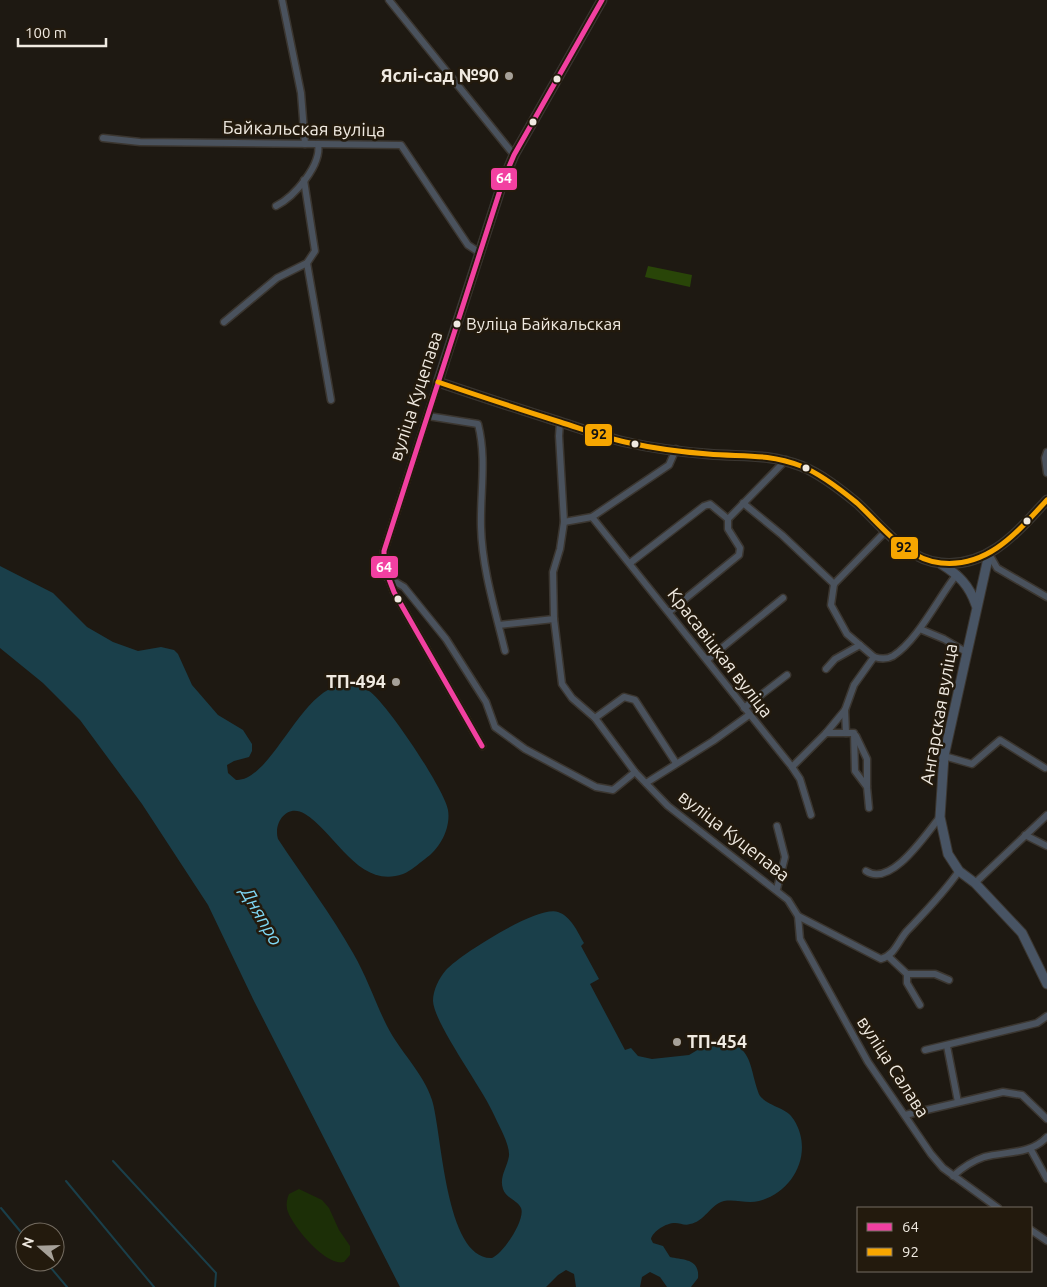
<svg xmlns="http://www.w3.org/2000/svg" width="1047" height="1287" font-family="Ubuntu,sans-serif">
	<rect width="100%" height="100%" fill="#1e1912"/>
	<path fill="#1c2f07" d="M299 1189 322 1200 329 1208 339 1230 350 1246V1255L344 1262C326 1267 291 1225 287 1209 286 1203 287 1199 289 1194Z"/>
	<polygon fill="#294508" points="648,266 692,275 690,287 645,277"/>
	<path fill="#1a3f4a" d="M0 566 53 593 87 627 113 642 138 651 161 647 174 650 178 654 192 685 218 715 243 730 252 744V751L249 757 234 761 227 765 228 773 236 780C270 782 300 692 339 686 349 685 360 686 369 691 386 702 445 790 448 810 451 828 440 849 425 859 418 864 411 871 403 874 359 890 335 832 305 814 287 803 273 823 278 839 303 877 331 914 353 953 367 977 375 1002 387 1026 400 1052 423 1072 432 1100 442 1132 445 1260 492 1258 503 1254 526 1219 521 1208 517 1200 506 1198 503 1189 499 1177 507 1168 509 1156 510 1145 500 1128 495 1117 484 1090 434 1024 433 1001 433 990 439 978 446 970 461 954 538 905 558 912 571 916 578 933 584 943L581 946 599 979 590 984 625 1050 631 1048 638 1056 652 1059 689 1055 716 1039C756 1045 748 1068 760 1096 769 1107 787 1107 794 1120 814 1152 794 1192 759 1201 747 1204 736 1199 724 1201 711 1204 704 1222 690 1224 685 1226 680 1223 675 1223 666 1223 653 1231 651 1239L653 1243 663 1246 670 1257C682 1260 700 1258 698 1278L691 1287H667L660 1277 650 1272 642 1277 640 1287H576L574 1274 566 1270 558 1275 546 1287H400L253 999 208 905 142 804 80 720 43 683 0 648Z"/>
	<g fill="none" stroke-linecap="round" stroke-linejoin="round">
		<g stroke="#1a3f4a" stroke-width="2">
			<polyline points="113,1161 216,1273 215,1287"/>
			<polyline points="66,1181 154,1287"/>
			<polyline points="1,1208 25,1237"/>
			<polyline points="46,1262 67,1287"/>
		</g>
		<defs>
			<g id="street">
				<polyline points="282,0 301,93 305,144"/>
				<polyline points="389,0 514,155"/>
				<polyline points="103,138 140,142 401,145 468,245 480,253"/>
				<path d="M276 206C294 197 322 165 318 144"/>
				<polyline points="307,263 331,400"/>
				<polyline points="224,322 277,278 307,263 315,251 304,180"/>
				<polyline points="438,382 384,551 384,566 394,592 482,746"/>
				<path d="M428 416 478 424C487 459 480 492 481 527 482 568 495 610 505 651"/>
				<polyline points="560,422 559,436 564,522 560,549 553,572 554,619 562,684 572,698 595,718 635,772 668,806 788,900 798,916 800,939 843,1017 868,1062 931,1154 943,1168 998,1208"/>
				<polyline points="1047,452 1045,458 1047,473"/>
				<polyline points="743,503 782,535 834,584"/>
				<polyline points="592,517 792,767 800,779 811,815"/>
				<polyline points="728,519 786,460"/>
				<polyline points="564,522 592,517 669,465 676,449"/>
				<polyline points="989,554 997,568 1047,597"/>
				<polyline points="630,563 704,506 710,504 728,519"/>
				<polyline points="387,577 404,587 446,639 486,702 495,727 525,749 596,787 613,790 635,772"/>
				<polyline points="834,584 831,605 847,634 874,657"/>
				<polyline points="834,584 885,532"/>
				<polyline points="669,612 739,555 740,548 728,529 728,519"/>
				<polyline points="499,625 554,619"/>
				<polyline points="920,629 944,639 966,652"/>
				<polyline points="707,660 783,598"/>
				<polyline points="826,669 835,659 860,645"/>
				<polyline points="744,708 787,675"/>
				<polyline points="595,718 624,697 635,700 676,763"/>
				<polyline points="826,733 846,733 845,710"/>
				<polyline points="846,733 854,733 855,771 867,787 869,808"/>
				<polyline points="856,736 867,759 867,786"/>
				<polyline points="944,756 972,764 1000,740 1045,768"/>
				<path d="M792 767 826 733 845 710 854 685 874 657C880 659 886 660 893 656 918 640 938 598 957 574"/>
				<polyline points="646,783 713,741 749,715"/>
				<polyline points="777,826 785,857 777,889"/>
				<polyline points="1025,835 1047,846"/>
				<path d="M866 871C891 888 926 834 940 817"/>
				<polyline points="975,883 1047,815"/>
				<path d="M798 916 881 959C895 955 898 941 907 931 926 911 943 894 959 871"/>
				<polyline points="889,957 907,974 907,983 920,1005"/>
				<polyline points="907,974 935,974 949,980"/>
				<polyline points="947,1046 958,1102"/>
				<polyline points="925,1050 1037,1023 1047,1016"/>
				<polyline points="905,1115 1003,1092 1022,1095 1047,1119"/>
				<polyline points="1031,1150 1047,1179"/>
				<path d="M953 1176C962 1168 972 1161 984 1157 1006 1151 1030 1155 1047 1137"/>
				<polyline points="1031,1230 1047,1241"/>
			</g>
			<g id="secondary">
				<path d="M602 0 514 155 503 181 438 382C479 396 519 409 560 422 582 429 603 437 625 442 652 448 681 452 708 454 742 457 767 453 801 466 821 474 840 489 857 503 881 525 906 560 941 563 989 568 1018 531 1047 500"/>
				<polyline points="989,554 944,756 940,817 948,854 959,871 975,883 1022,933 1047,984"/>
				<path d="M941 564C959 575 969 585 976 605"/>
			</g>
		</defs>
		<use href="#street" stroke="#3b3630" stroke-width="9"/>
		<use href="#secondary" stroke="#3b3630" stroke-width="11"/>
		<use href="#street" stroke="#4a525d" stroke-width="6"/>
		<use href="#secondary" stroke="#485464" stroke-width="9"/>
		<defs>
			<polyline id="bus-1" points="482,746 394,592 384,566 384,551 503,181 514,155 602,0"/>
			<path id="bus-2" d="M438 382C479 396 519 409 560 422 582 429 603 437 625 442 652 448 681 452 708 454 742 457 767 453 801 466 821 474 840 489 857 503 881 525 906 560 941 563 989 568 1018 531 1047 500"/>
		</defs>
		<use href="#bus-1" stroke="#231a0d" stroke-width="9"/>
		<use href="#bus-2" stroke="#231a0d" stroke-width="9"/>
		<use href="#bus-1" stroke="#f240a1" stroke-width="5"/>
		<use href="#bus-2" stroke="#f7a600" stroke-width="5"/>
	</g>
	<g fill="#a6a199" stroke="#231a0d" stroke-width="2">
		<circle cx="509" cy="76" r="5"/>
		<circle cx="396" cy="682" r="5"/>
		<circle cx="677" cy="1042" r="5"/>
	</g>
	<g fill="#f0eae1" stroke="#231a0d" stroke-width="2">
		<circle cx="557" cy="79" r="4.5"/>
		<circle cx="533" cy="122" r="4.5"/>
		<circle cx="457" cy="324" r="4.5"/>
		<circle cx="635" cy="444" r="4.5"/>
		<circle cx="806" cy="468" r="4.5"/>
		<circle cx="1027" cy="521" r="4.5"/>
		<circle cx="398" cy="599" r="4.5"/>
	</g>
	<g text-anchor="middle" stroke-width="5" stroke-linejoin="round" paint-order="stroke">
		<g font-size="17" fill="#f0eae1" stroke="#231a0d" text-anchor="start">
			<text x="466" y="330">Вуліца Байкальская</text>
		</g>
		<g font-size="18" font-weight="bold" fill="#f0eae1" stroke="#231a0d" text-anchor="end">
			<text x="499" y="82">Яслі-сад №90</text>
			<text x="386" y="688">ТП-494</text>
			<text x="687" y="1048" text-anchor="start">ТП-454</text>
		</g>
		<g font-size="18" fill="#f0eae1" stroke="#231a0d">
			<text transform="translate(304 129) rotate(1)" y="6">Байкальская вуліца</text>
			<text transform="translate(416 396) rotate(-72)" y="6">вуліца Куцепава</text>
			<text transform="translate(720 653) rotate(52)" y="6">Красавіцкая вуліца</text>
			<text transform="translate(939 714) rotate(-80)" y="6">Ангарская вуліца</text>
			<text transform="translate(734 836) rotate(38)" y="6">вуліца Куцепава</text>
			<text transform="translate(893 1067) rotate(57)" y="6">вуліца Салава</text>
		</g>
		<g font-size="19" font-style="italic" fill="#7ed6f3" stroke="#231a0d">
			<text transform="translate(262 916) rotate(60)" y="7">Дняпро</text>
		</g>
	</g>
	<g stroke="#231a0d" stroke-width="2">
		<rect x="490" y="167" width="28" height="24" rx="5" fill="#f240a1"/>
		<rect x="584" y="423" width="29" height="24" rx="5" fill="#f7a600"/>
		<rect x="890" y="536" width="29" height="24" rx="5" fill="#f7a600"/>
		<rect x="370" y="555" width="29" height="24" rx="5" fill="#f240a1"/>
	</g>
	<g font-size="14" text-anchor="middle" font-weight="bold" fill="#fff">
		<text x="504" y="183">64</text>
		<text x="384" y="572">64</text>
	</g>
	<g font-size="14" text-anchor="middle" font-weight="bold" fill="#111">
		<text x="599" y="439">92</text>
		<text x="904" y="552">92</text>
	</g>
	<rect x="857" y="1207" width="175" height="65" fill="#231a0d" stroke="#756d62"/>
	<rect x="867" y="1223" width="25" height="8" fill="#f240a1" stroke="#756d62"/>
	<text x="902" y="1232" font-size="15" fill="#f0eae1">64</text>
	<rect x="867" y="1248" width="25" height="8" fill="#f7a600" stroke="#756d62"/>
	<text x="902" y="1257" font-size="15" fill="#f0eae1">92</text>
	<g transform="translate(40 1247) rotate(290)"><circle r="24" fill="#231a0d" stroke="#756d62"/>
	<path d="M0-4L9 19L0 12L-9 19Z" fill="#a6a199"/>
	<text y="-8" font-size="14" font-weight="bold" text-anchor="middle" fill="#f0eae1">N</text>
	</g>
	<path d="M18 38v8h88v-8" fill="none" stroke="#f0eae1" stroke-width="2.5"/>
	<text x="25" y="38" font-size="15" fill="#f0eae1" stroke="#231a0d" stroke-width="4" paint-order="stroke">100 m</text>
</svg>
